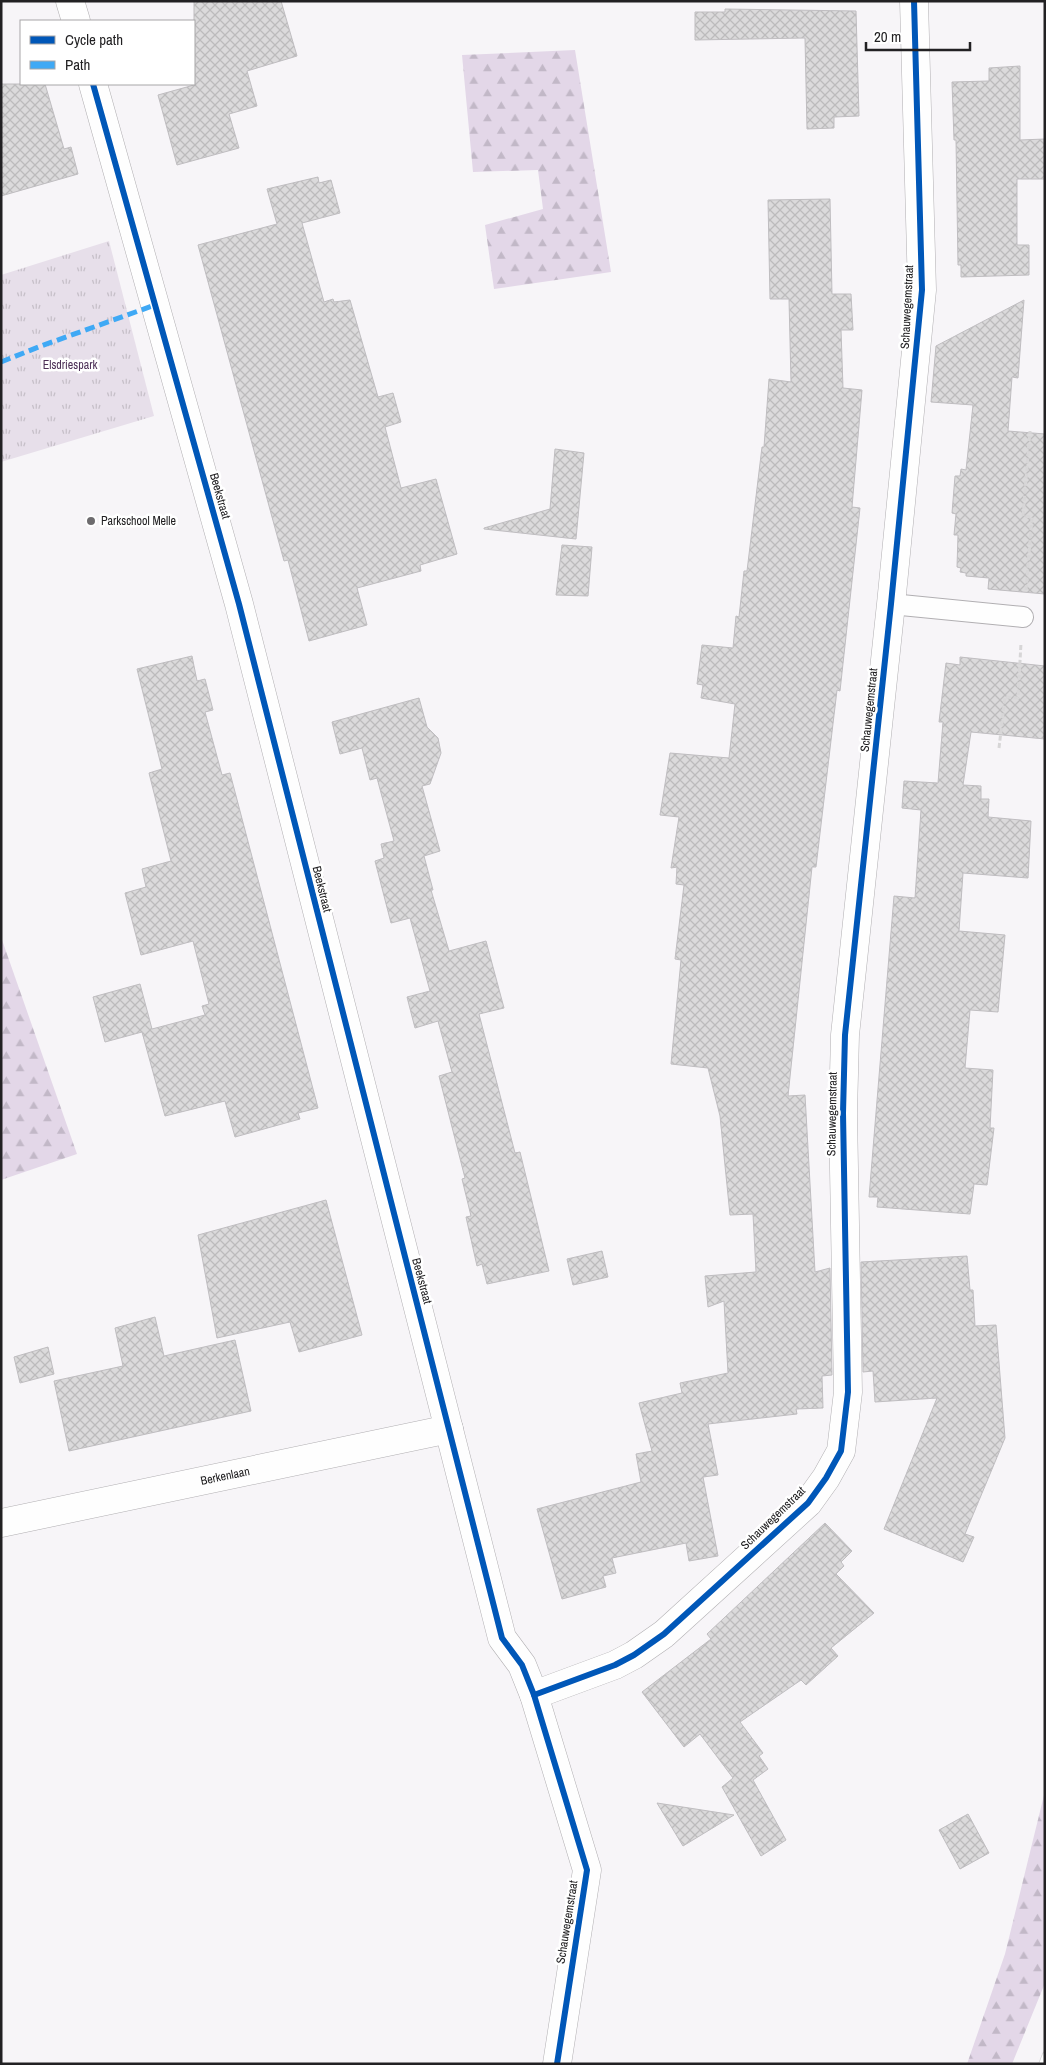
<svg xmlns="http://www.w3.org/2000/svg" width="1046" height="2065" font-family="'Archivo Narrow',sans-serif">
	<defs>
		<pattern id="forest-firs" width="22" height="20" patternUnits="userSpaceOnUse" patternTransform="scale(1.25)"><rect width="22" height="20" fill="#e3d7e8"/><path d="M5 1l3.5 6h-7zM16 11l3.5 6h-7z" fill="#c2b8c7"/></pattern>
		<pattern id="park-tufts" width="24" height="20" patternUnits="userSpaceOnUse" patternTransform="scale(1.25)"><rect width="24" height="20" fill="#e7dfea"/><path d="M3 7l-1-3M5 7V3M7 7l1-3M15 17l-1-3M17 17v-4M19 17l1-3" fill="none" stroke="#c6bfc8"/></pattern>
		<pattern id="building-cross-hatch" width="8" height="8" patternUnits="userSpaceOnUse" patternTransform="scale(1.25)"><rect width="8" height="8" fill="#dbdadb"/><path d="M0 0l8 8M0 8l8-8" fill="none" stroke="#bcbbbc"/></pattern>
	</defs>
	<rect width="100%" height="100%" fill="#f7f5f8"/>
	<g fill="url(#forest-firs)">
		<polygon points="575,50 611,272 494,289 485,225 543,209 538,170 473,172 462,55"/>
		<polygon points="1,937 77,1154 1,1180"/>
		<polygon points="1045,1791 1045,1983 1012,2064 967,2064 1005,1954"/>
	</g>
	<polygon fill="url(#park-tufts)" points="109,241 154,416 1,462 1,275"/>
	<g fill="url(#building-cross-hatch)" stroke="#bfbdc0">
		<polygon points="194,1 281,1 297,56 247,71 257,106 229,114 239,148 177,165 158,95 194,85"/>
		<polygon points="725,9 856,11 859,116 834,117 834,128 807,129 805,38 695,40 695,12 725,12"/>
		<polygon points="1020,66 1020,140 1045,139 1045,179 1017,179 1017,245 1029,245 1029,275 961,277 961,265 958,265 956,140 954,140 952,82 989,81 989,68"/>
		<polygon points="1,84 45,84 64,149 71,147 78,174 1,196"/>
		<polygon points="318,177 319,183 331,180 340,213 302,223 324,302 333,299 334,302 350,300 378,397 393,393 401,422 385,427 401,488 436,479 457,554 420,565 421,571 357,588 367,625 309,641 288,560 284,561 198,245 277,224 267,189"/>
		<polygon points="830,199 832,294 851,294 853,330 841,330 843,388 862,390 852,507 860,508 840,691 837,690 816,867 812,867 788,1096 805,1095 815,1272 830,1268 832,1375 822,1376 823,1408 796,1409 797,1414 708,1424 718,1475 703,1477 718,1556 689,1561 686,1543 612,1558 616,1573 603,1576 606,1587 562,1599 537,1509 641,1482 636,1454 652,1451 639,1403 682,1393 680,1383 728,1373 724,1301 708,1307 705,1276 756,1272 753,1214 730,1215 720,1116 708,1068 671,1064 681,960 675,959 684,885 676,884 677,867 671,868 679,817 660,815 670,753 729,758 735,704 701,698 703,685 697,684 702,645 733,648 736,616 739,617 744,571 747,571 762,447 764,447 769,379 791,382 789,299 770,299 768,200"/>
		<polygon points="1024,300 1018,378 1012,377 1008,431 1045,434 1045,594 988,589 989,578 966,576 966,573 960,572 961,568 957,567 958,535 954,535 956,514 952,513 955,476 960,476 961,469 966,470 973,405 931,402 936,346"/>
		<polygon points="555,449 584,453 576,539 484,529 484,528 550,509"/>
		<polygon points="562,545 592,547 588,596 556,595"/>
		<polygon points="192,656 197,681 205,679 213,710 205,712 222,775 230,773 318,1108 298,1113 300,1119 235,1137 225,1101 165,1116 142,1032 105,1042 93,997 140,984 152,1029 205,1015 202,1006 209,1004 193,941 141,955 125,893 146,887 142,869 171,861 149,773 162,769 137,669"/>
		<polygon points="960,657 1045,666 1045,739 971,732 963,785 981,786 981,799 989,799 988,817 1031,821 1028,878 963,873 959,931 1005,935 998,1012 970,1010 965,1068 993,1070 990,1128 994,1128 987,1185 974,1184 970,1214 877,1207 878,1197 869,1197 894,896 915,898 921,810 902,808 904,781 938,783 943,722 939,722 946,663 960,665"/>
		<polygon points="419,698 427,727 438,738 441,753 430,784 422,786 440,851 424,856 433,890 431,890 449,951 486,941 504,1008 479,1014 515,1153 520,1152 549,1271 487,1284 482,1264 477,1266 466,1217 471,1216 462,1179 465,1178 439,1076 452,1072 438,1021 415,1028 407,997 430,991 410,918 391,923 375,861 384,858 381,844 394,841 377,778 370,780 362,748 340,754 332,722"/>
		<polygon points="326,1200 362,1335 299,1352 290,1322 217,1338 198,1235"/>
		<polygon points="602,1251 608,1277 573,1285 567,1259"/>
		<polygon points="967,1256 970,1290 973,1290 975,1326 996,1325 1005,1438 965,1534 974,1537 963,1562 884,1529 937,1398 875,1402 873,1371 863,1372 861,1262"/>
		<polygon points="155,1317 164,1356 235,1340 251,1411 69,1451 54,1381 123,1366 115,1328"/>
		<polygon points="48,1347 54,1374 20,1383 14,1357"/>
		<polygon points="825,1523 852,1551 841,1562 844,1566 836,1574 874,1613 831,1648 838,1656 806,1685 801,1680 740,1722 763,1753 759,1756 768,1769 753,1780 786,1840 761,1856 722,1787 733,1778 700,1734 684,1747 642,1692 711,1639 707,1634"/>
		<polygon points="657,1803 734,1815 683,1846"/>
		<polygon points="968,1814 989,1853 960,1869 939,1830"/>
	</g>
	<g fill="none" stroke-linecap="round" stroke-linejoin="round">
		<defs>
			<polyline id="lane" points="891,604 1023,617"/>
			<g id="street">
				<polyline points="70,1 76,21"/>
				<polyline points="93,84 239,604 502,1638 522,1665 534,1695 587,1870 557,2064"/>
				<path id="s1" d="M1 1523 449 1429"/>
				<polyline points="534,1695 615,1665 634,1655 664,1634 808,1503 826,1478 841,1451 848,1392 843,1113 845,1035 891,604 922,290 914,1"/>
			</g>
		</defs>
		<use href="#lane" stroke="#b1afb2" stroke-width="22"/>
		<use href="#street" stroke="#b1afb2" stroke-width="29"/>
		<g stroke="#d7d6d7" stroke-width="3" stroke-dasharray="5 2.5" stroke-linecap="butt">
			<polyline points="1026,590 1032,517 1023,516 1030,431"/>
			<polyline points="999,748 1005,697 1018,698 1021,643"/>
		</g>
		<use href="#lane" stroke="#fefefe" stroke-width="20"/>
		<use href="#street" stroke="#fefefe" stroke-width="28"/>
		<defs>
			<polyline id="rail" points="1041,2064 1045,2054"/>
		</defs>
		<use href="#rail" stroke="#d7d6d7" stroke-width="5.5"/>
		<use href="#rail" stroke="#fff" stroke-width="4" stroke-dasharray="11" stroke-linecap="butt"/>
		<polyline stroke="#3fa9f5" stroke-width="5" stroke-dasharray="10 5" stroke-linecap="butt" points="1,362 41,346 155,305"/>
		<defs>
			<g id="cycleway">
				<polyline points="93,84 239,604 502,1638 522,1665 534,1695 587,1870 557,2064"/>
				<polyline points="534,1695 615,1665 634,1655 664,1634 808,1503 826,1478 841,1451 848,1392 843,1113 845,1035 891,604 922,290 914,1"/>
			</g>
		</defs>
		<use href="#cycleway" stroke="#fff" stroke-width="9"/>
		<use href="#cycleway" stroke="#0057b8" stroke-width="6"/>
	</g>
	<circle fill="#6d6b6e" stroke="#fff" stroke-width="2" cx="91" cy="521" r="5"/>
	<g text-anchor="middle" stroke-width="5" stroke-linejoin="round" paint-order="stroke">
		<g font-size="12" fill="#222123" stroke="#fff">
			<text transform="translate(907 307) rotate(-87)" y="4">Schauwegemstraat</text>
			<text transform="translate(220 496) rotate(74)" y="4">Beekstraat</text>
			<text transform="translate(869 710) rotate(-84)" y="4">Schauwegemstraat</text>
			<text transform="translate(322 889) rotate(76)" y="4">Beekstraat</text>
			<text transform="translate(832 1114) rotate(-89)" y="4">Schauwegemstraat</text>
			<text transform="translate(422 1281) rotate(75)" y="4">Beekstraat</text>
			<text dy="4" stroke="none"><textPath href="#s1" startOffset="229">Berkenlaan</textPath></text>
			<text transform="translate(773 1518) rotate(-44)" y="4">Schauwegemstraat</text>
			<text transform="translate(567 1922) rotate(-81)" y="4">Schauwegemstraat</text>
		</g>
		<g font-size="12" fill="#4c2f56" stroke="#fff">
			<text x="70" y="369">Elsdriespark</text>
		</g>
		<g font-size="12" fill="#222123" stroke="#fff" text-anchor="start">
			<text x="101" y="525">Parkschool Melle</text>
		</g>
	</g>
	<rect width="1046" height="2065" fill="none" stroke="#222123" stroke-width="5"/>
	<rect x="20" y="20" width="175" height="65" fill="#ffffff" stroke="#a7a6a7"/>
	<rect x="30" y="36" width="25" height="8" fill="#0057b8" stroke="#a7a6a7"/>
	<text x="65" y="45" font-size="15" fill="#222123">Cycle path</text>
	<rect x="30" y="61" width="25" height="8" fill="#3fa9f5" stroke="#a7a6a7"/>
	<text x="65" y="70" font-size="15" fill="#222123">Path</text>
	<path d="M866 42v8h104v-8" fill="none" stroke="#222123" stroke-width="2.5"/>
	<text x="874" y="42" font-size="15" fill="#222123" stroke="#ffffff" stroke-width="4" paint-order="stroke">20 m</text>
</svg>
